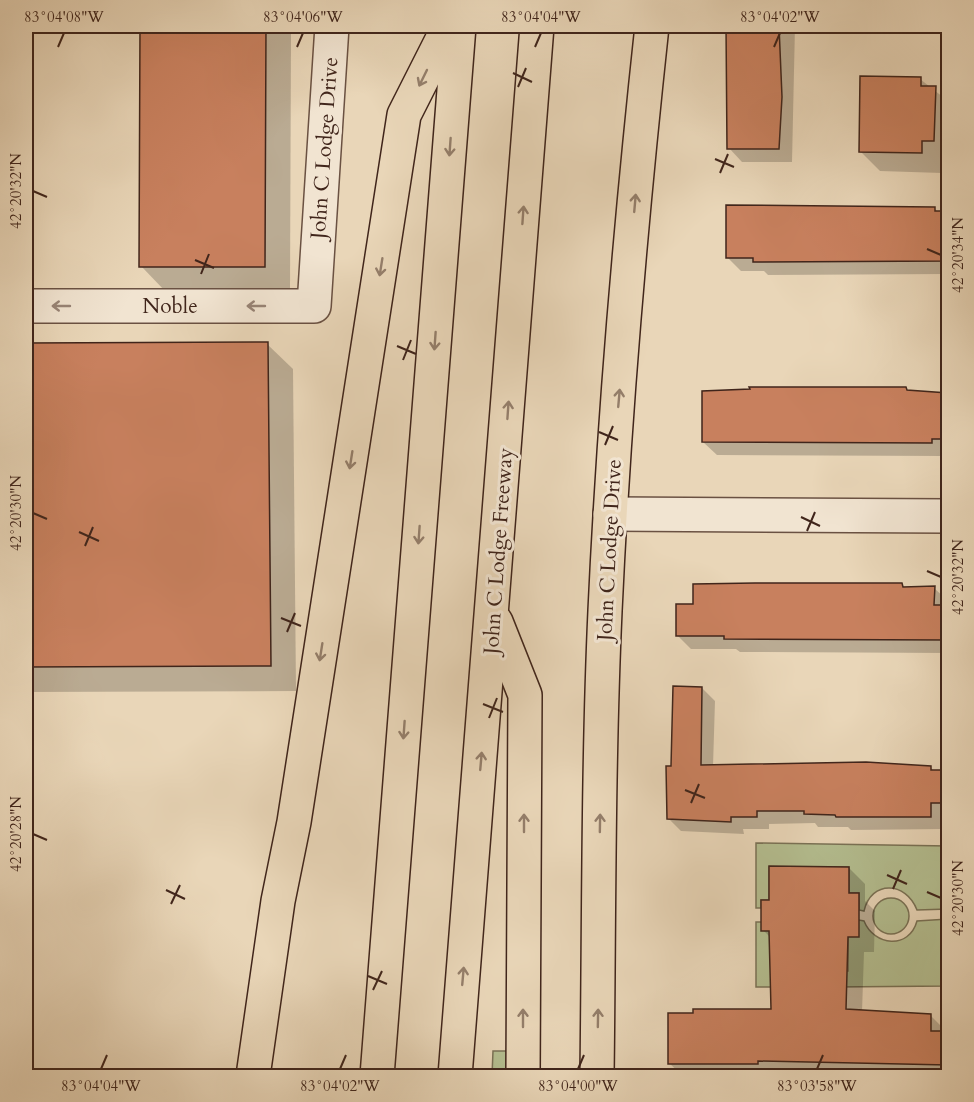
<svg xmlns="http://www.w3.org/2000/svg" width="974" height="1102" font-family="Cardo,serif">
	<rect width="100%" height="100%" fill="#e9d6b8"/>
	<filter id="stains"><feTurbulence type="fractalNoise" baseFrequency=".00333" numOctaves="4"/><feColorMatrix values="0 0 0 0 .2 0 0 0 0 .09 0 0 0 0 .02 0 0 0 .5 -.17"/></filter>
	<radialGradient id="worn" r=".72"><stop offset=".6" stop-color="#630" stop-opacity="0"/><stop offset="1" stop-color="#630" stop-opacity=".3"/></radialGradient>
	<g fill="#b4be90" stroke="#7a7256" stroke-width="1.5">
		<path d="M756 843 948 846V909L917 910C906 881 871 880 864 911L859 910V893H849V867H769V900H761V908H756Z"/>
		<circle cx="891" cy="916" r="18"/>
		<path d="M948 919V986L833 987V971H848V937L859 920 864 921C874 946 909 950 917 921Z"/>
		<polygon points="756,922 761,922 825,987 756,987"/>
		<polygon points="493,1051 510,1051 511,1076 492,1076"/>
	</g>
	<g fill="#0003">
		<polygon points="141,26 283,26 291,33 290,292 166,292 141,266"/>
		<polygon points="727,26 795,26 792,162 742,162 729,148"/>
		<polygon points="920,79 948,101 948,161 942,161 942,173 880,171 860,151"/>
		<polygon points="934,208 938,212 948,212 948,274 768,275 764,271 741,271 727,257"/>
		<polygon points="267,344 293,369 296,691 26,692 26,345"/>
		<polygon points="909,392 948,395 948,452 945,452 945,456 717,455 703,442"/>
		<polygon points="902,585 905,588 934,588 948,601 948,653 740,652 736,649 691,649 677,635 695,605"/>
		<polygon points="702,688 715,701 713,767 930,767 934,771 948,772 948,815 944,815 944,829 851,830 848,827 818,827 815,823 769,824 769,829 743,829 744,834 681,831 668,818 672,767"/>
		<polygon points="849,868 865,884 865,901 875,911 874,952 864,952 862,1012 930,1015 948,1033 948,1076 683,1076 669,1063 772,1010 771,938 763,930 771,902"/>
	</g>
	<g fill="#c8805e" stroke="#40251b" stroke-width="1.5">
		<polygon points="140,26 266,26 265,267 139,267"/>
		<polygon points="726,26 779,26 782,97 779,149 727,149"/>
		<polygon points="860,76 921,77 921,86 936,86 934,141 922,141 922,153 859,152"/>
		<polygon points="726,205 935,207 935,211 948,211 948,261 753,262 753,258 726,258"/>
		<polygon points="268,342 271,666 26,667 26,343"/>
		<polygon points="749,387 906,387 907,390 948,393 948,439 932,439 932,443 702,442 702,391 750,389"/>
		<polygon points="755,583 902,583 903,587 935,586 934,605 948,605 948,640 724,639 724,636 676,636 676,604 693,604 693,584"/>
		<polygon points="673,686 702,687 701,765 866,762 931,766 931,770 948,770 948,803 931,803 931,817 836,817 835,815 804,814 804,811 757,811 757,817 731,817 731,822 667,819 666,766 671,766"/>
		<polygon points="769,866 849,867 849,893 859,893 859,937 848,937 846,1009 931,1014 931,1031 948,1031 948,1065 758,1061 758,1064 668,1064 668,1013 693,1013 693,1009 771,1009 769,931 761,931 761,900 769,900"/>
	</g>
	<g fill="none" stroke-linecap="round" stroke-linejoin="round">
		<defs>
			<g id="minor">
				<polyline points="26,306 314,306 332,26"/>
				<polyline points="610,514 948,516"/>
			</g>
			<path id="major" d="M597 1076C599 921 598 766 605 611 614 416 631 220 652 26"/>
			<g id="highway">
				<polyline points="496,622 525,695 523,1076"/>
				<polyline points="253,1076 278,901 294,822 404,115 449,26"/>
				<polyline points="377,1076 459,26"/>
				<polyline points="455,1076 537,26"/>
			</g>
		</defs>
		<use href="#minor" stroke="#6a5142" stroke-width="36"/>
		<use href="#major" stroke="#40251b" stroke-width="36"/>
		<use href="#highway" stroke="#40251b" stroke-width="36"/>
		<use href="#minor" stroke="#f1e4d1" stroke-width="33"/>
		<use href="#major" stroke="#e9d6b8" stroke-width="33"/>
		<use href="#highway" stroke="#e9d6b8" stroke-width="33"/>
	</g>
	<defs><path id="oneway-shaft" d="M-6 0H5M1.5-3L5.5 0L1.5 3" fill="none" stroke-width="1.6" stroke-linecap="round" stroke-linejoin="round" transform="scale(1.5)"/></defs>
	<g stroke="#947e6a">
		<use href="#oneway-shaft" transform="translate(423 78) rotate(116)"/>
		<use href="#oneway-shaft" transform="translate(450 147) rotate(94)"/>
		<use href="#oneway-shaft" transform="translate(635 203) rotate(-85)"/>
		<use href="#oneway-shaft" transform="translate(523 215) rotate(-86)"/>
		<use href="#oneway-shaft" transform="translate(381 267) rotate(99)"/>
		<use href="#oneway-shaft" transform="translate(435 341) rotate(94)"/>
		<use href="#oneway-shaft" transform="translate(619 398) rotate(-85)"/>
		<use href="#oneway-shaft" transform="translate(508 410) rotate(-86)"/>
		<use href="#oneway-shaft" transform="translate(351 460) rotate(99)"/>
		<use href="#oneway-shaft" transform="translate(419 535) rotate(94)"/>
		<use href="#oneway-shaft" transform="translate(321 652) rotate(99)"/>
		<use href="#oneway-shaft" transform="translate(404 730) rotate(94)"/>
		<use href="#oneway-shaft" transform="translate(481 761) rotate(-85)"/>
		<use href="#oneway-shaft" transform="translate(524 823) rotate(-90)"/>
		<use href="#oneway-shaft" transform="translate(600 823) rotate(-89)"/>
		<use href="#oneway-shaft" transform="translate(463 976) rotate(-85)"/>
		<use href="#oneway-shaft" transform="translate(523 1018) rotate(-90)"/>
		<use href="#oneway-shaft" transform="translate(598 1018) rotate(-89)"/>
	</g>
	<g stroke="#988476">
		<use href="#oneway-shaft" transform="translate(61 306) rotate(-180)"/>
		<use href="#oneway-shaft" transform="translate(256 306) rotate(-180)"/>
	</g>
	<path fill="none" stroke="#40251b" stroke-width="2" d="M58 47 64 33M297 47 303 33M535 47 541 33M774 47 780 33M513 73 532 82M518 87 526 68M715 159 734 167M720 173 728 154M33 191 47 197M927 249 941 255M195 260 214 268M201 274 209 254M397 346 416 354M403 360 411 340M599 432 618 440M605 445 613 426M33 513 47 519M801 517 820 526M807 531 815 512M79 532 99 541M85 546 93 527M927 571 941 577M281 618 301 626M287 632 295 613M483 704 503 712M489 718 497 698M685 790 705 798M691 803 699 784M33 834 47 840M887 875 907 884M893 889 901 870M166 890 185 899M927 892 941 898M171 904 180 885M368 976 387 984M373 990 382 971M101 1069 107 1055M340 1069 346 1055M578 1069 584 1055M817 1069 823 1055"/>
	<g text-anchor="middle" stroke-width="6" stroke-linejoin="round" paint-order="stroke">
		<g font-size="21" fill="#40251b" stroke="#f1e4d1">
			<text transform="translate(324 148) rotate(-86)" y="7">John C Lodge Drive</text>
			<text x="170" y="313">Noble</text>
			<text transform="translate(609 550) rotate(-87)" y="7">John C Lodge Drive</text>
			<text transform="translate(498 551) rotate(-86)" y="7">John C Lodge Freeway</text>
		</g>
	</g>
	<rect width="974" height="1102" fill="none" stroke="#e9d6b8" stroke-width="66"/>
	<rect x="33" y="33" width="908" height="1036" fill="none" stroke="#40251b" stroke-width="2"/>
	<g font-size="15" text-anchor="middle" fill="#40251b">
		<text x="64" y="22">83°04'08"W</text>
		<text x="303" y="22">83°04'06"W</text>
		<text x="541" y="22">83°04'04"W</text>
		<text x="780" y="22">83°04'02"W</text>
		<text transform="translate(16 191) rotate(-90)" y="5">42°20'32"N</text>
		<text transform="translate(958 255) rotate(-90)" y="5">42°20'34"N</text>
		<text transform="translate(16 513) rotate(-90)" y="5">42°20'30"N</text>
		<text transform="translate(958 577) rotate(-90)" y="5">42°20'32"N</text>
		<text transform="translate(16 834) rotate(-90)" y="5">42°20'28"N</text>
		<text transform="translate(958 898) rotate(-90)" y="5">42°20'30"N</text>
		<text x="101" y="1091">83°04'04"W</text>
		<text x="340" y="1091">83°04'02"W</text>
		<text x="578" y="1091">83°04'00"W</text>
		<text x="817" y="1091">83°03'58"W</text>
	</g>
	<rect width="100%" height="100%" filter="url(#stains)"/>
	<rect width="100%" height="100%" fill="url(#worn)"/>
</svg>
